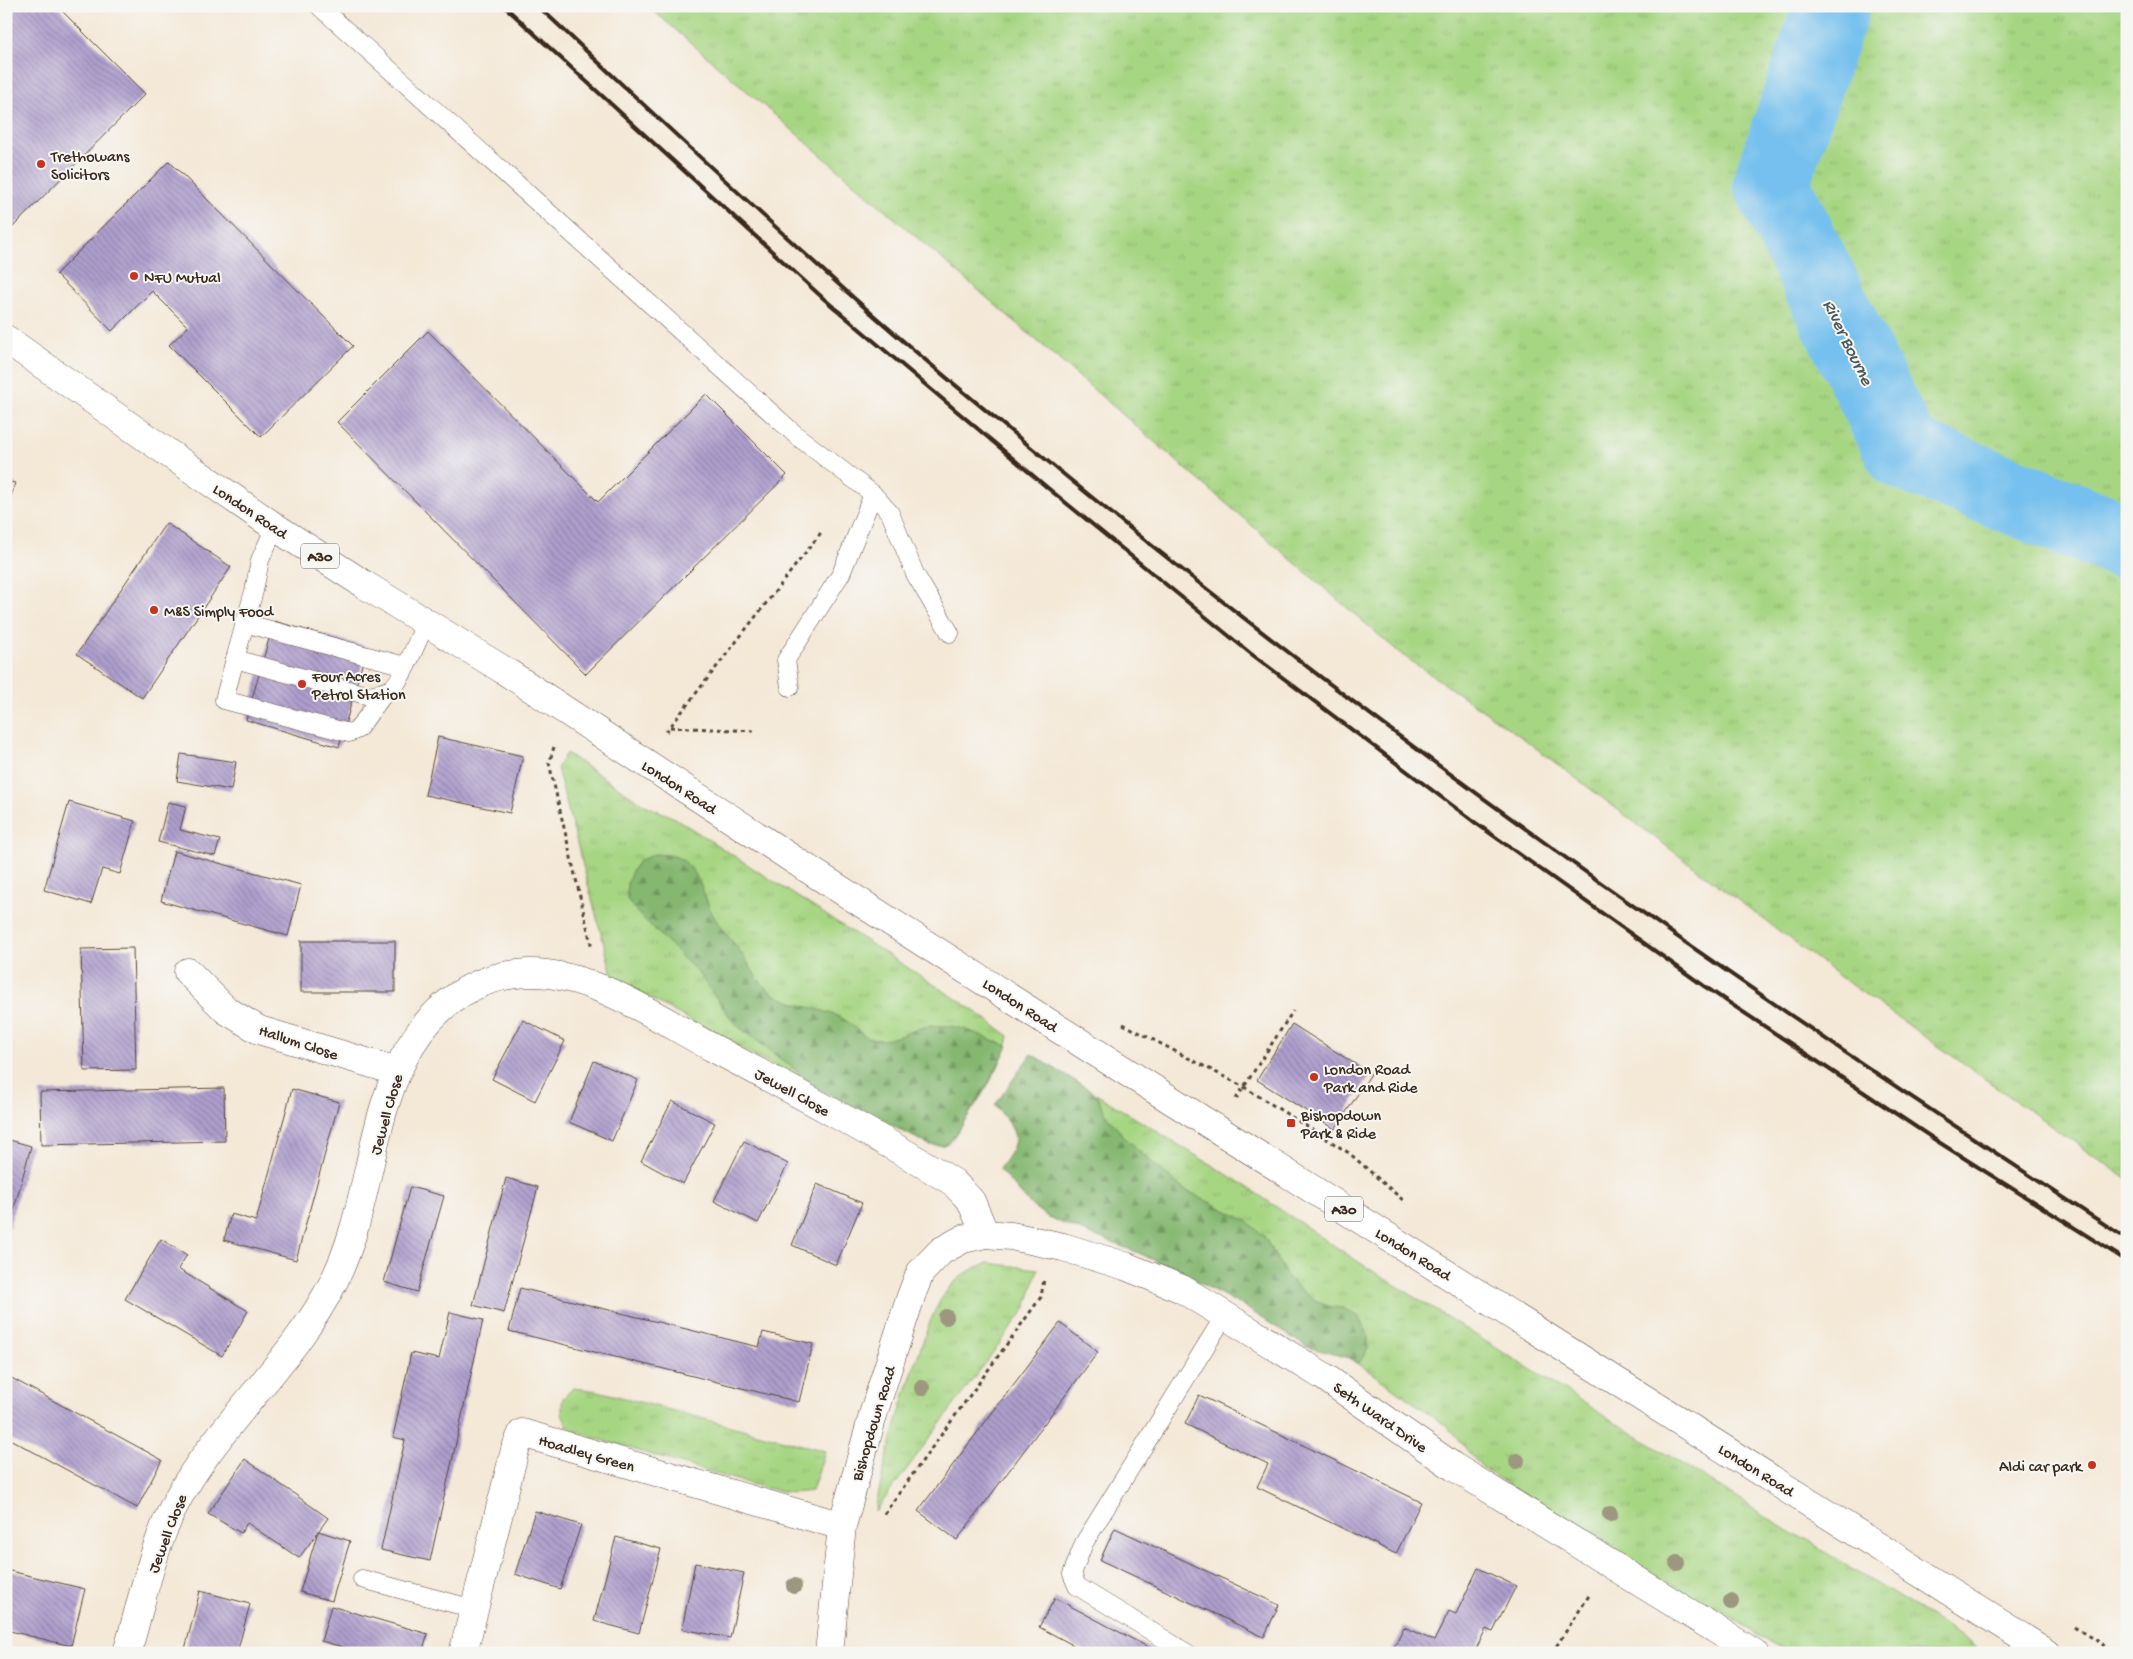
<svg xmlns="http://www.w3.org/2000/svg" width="2133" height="1659" font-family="'Gochi Hand',sans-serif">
	<defs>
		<pattern id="grass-tufts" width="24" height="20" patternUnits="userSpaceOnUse" patternTransform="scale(1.25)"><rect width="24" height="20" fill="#a7d683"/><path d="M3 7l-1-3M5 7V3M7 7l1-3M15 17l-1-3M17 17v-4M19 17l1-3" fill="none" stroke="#91b871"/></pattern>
		<pattern id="forest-firs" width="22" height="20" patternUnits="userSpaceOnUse" patternTransform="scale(1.25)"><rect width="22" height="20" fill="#85b771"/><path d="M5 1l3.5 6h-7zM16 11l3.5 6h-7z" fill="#6e955c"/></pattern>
		<pattern id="building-back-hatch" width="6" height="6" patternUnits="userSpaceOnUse" patternTransform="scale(1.25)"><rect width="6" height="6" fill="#ae9ecd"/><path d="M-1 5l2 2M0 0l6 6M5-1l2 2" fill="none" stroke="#8f81a6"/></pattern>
	</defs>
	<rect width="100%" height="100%" fill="#f6f6f2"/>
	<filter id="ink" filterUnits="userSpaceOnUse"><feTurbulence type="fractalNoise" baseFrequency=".02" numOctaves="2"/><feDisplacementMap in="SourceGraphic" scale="10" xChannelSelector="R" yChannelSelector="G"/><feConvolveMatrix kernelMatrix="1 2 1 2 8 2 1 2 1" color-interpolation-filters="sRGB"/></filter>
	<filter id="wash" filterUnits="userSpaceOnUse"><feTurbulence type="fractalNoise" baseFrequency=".0096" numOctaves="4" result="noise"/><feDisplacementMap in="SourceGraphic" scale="20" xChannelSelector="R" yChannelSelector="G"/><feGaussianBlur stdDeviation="1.12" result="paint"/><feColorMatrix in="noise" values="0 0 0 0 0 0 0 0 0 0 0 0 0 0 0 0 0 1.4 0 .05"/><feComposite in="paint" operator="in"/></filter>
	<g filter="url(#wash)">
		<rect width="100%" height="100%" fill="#f4e8d7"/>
		<g fill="url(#grass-tufts)" stroke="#718050">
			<polygon points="648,6 2127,6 2127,1179 1843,979 1520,736 1401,654"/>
			<path d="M566 753 645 805 675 818 972 1009 1009 1036C1004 1067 969 1115 950 1142L943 1145H930L748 1052 613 978 557 768Z"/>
			<polygon points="1031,1054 1244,1185 1357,1261 1722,1489 1947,1627 1984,1653 1790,1653 1601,1543 1482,1468 1447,1426 1350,1358 1307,1347 1245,1307 1189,1277 1139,1253 1049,1218 1032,1206 999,1169 1028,1130"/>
			<path d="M988 1263 1038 1269 1026 1308 875 1512C884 1462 898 1415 914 1367 923 1342 930 1315 945 1293 956 1278 971 1268 988 1263Z"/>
			<path d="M573 1388 598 1391 825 1451 812 1491 792 1493 761 1487 578 1433C563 1426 560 1413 563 1398Z"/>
		</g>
		<g fill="url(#forest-firs)" stroke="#607048">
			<path d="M654 854C667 855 676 854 686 863 700 875 704 897 712 913 719 928 732 939 741 953 749 963 755 978 765 987 786 1007 821 1006 845 1020 853 1025 861 1035 869 1038 890 1046 912 1027 932 1026 961 1023 981 1037 1008 1046L989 1082 950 1142 943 1145H930L821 1090 735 1024 698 973 639 914 627 899V884L632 871 639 861Z"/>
			<path d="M1031 1054 1095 1093 1107 1116 1121 1133 1140 1152 1183 1189 1247 1221 1264 1236 1288 1278 1308 1296 1327 1306 1343 1308 1358 1316 1368 1335V1349L1359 1363 1350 1358 1307 1347 1245 1307 1189 1277 1139 1253 1049 1218 1032 1206 999 1169C1023 1137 1018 1135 995 1105Z"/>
		</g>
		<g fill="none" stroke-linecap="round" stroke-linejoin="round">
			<polyline stroke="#74c0ee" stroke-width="76" points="1832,6 1771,183 1903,452 2127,542"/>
		</g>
		<g id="blocks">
			<g fill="url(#building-back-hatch)">
				<polygon points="6,6 57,6 145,94 6,234"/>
				<polygon points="169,161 353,346 261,437 169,345 188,327 152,291 112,331 56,274"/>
				<polygon points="428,331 598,502 706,394 787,475 586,674 337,422"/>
				<polygon points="6,481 15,483 7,510 6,510"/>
				<polygon points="166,523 231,567 142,698 77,654"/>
				<polygon points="274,621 367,647 339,747 246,720"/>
				<polygon points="438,737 523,756 510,813 425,795"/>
				<polygon points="181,754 236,762 231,790 177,781"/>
				<polygon points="69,802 135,821 120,874 102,869 91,904 44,890"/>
				<polygon points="168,802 186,806 180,830 220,840 215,856 158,842"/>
				<polygon points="174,851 301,885 288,936 161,901"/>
				<rect x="301" y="941" width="94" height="51"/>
				<polygon points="133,948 136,1070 84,1071 81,949"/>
				<polygon points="523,1020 565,1041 535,1101 492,1079"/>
				<polygon points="1292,1024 1371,1074 1335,1129 1257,1080"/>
				<polygon points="594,1061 638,1080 612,1141 569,1122"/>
				<polygon points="224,1088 225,1141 41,1145 40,1092"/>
				<polygon points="292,1089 339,1102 296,1260 224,1240 231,1214 256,1221"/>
				<polygon points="672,1101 715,1123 683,1184 641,1161"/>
				<polygon points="6,1139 31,1146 7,1235 6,1235"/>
				<polygon points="744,1141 788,1164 758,1223 714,1201"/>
				<polygon points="506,1178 538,1187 504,1313 473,1305"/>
				<polygon points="817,1184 862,1203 836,1265 792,1245"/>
				<polygon points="410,1187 444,1196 417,1292 384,1282"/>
				<polygon points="161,1239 187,1255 178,1269 248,1311 222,1356 125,1299"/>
				<polygon points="520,1288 759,1347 763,1332 813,1344 799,1402 509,1331"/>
				<polygon points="450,1312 483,1320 430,1561 381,1550 405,1440 393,1437 411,1353 439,1359"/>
				<polygon points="1060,1323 1098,1352 957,1540 918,1511"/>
				<polygon points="6,1375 162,1460 137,1508 6,1437"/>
				<polygon points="1199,1395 1421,1502 1396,1554 1257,1487 1268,1464 1185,1424"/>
				<polygon points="245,1459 328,1518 299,1558 247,1523 241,1533 208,1514"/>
				<polygon points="535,1511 581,1525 560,1589 515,1574"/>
				<polygon points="1115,1528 1279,1605 1264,1637 1100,1560"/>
				<polygon points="318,1531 350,1541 332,1601 300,1592"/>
				<polygon points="616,1537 661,1549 639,1633 594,1621"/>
				<polygon points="695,1563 744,1573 730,1638 682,1629"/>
				<polygon points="1478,1568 1516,1586 1493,1632 1486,1629 1474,1653 1391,1653 1404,1627 1434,1641 1449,1611 1456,1614"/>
				<polygon points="6,1570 85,1589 71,1646 6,1630"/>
				<polygon points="200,1591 250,1604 237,1653 184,1653"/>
				<polygon points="1055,1598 1159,1653 1088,1653 1039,1627"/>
				<polygon points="331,1606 428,1634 422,1653 364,1653 321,1641"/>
			</g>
		</g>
	</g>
	<g filter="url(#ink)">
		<use href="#blocks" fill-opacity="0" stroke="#57463a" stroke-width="1"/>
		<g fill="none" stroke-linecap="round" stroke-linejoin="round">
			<defs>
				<g id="service">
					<polyline points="319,6 797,436 873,494 890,513 915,574 950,633"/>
					<path d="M275 527 260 560 254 591 235 659 366 695C375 694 385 693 392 688 403 679 419 637 426 622"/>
					<polyline points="244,623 405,666"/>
					<polyline points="235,659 224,700 349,733 358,729 386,691"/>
					<polyline points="790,687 786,660 841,574 873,494"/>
					<polyline points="362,1579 474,1609"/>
					<polyline points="1187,1653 1077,1586 1072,1574 1084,1543 1225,1315"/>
				</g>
				<g id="minor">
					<polyline points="188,972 226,1010 259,1030 396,1071"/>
					<path d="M127 1653C143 1598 154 1536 185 1486 229 1414 296 1357 334 1281 371 1207 368 1116 411 1045 437 1003 477 975 528 973 591 971 659 1019 713 1048 794 1091 875 1134 953 1182L971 1201 985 1234"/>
					<polyline points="463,1653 515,1450 522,1433 842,1526"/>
					<polyline points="829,1653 842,1526 875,1408 911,1296 920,1273 941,1251 963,1239 985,1234 1011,1236 1063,1247 1125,1266 1182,1289 1323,1376 1454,1467 1754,1653"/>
				</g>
				<polyline id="trunk" points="6,339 148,439 275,527 365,585 502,669 794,860 1046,1021 2047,1653"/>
			</defs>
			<use href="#service" stroke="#57463a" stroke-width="19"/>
			<use href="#minor" stroke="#57463a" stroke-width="29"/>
			<use href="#trunk" stroke="#57463a" stroke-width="29"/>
			<g stroke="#57463a" stroke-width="3" stroke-dasharray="4 4" stroke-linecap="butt">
				<polyline points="670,727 754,731"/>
				<polyline points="666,732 823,530"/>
				<polyline points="554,747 549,763 592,948"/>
				<polyline points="1123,1024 1244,1087 1349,1153 1404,1201"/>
				<polyline points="1236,1099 1293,1011"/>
				<polyline points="884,1514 1041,1297 1044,1279"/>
				<polyline points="2074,1627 2116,1653"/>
				<polyline points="1552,1653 1590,1594"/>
			</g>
			<use href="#service" stroke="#fff" stroke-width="18"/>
			<use href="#minor" stroke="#fff" stroke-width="28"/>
			<use href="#trunk" stroke="#fff" stroke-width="28"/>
			<g stroke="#3b2a1e" stroke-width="4">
				<polyline points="504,6 824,299 1049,489 1250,653 1473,821 1704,986 1937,1141 2127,1261"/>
				<path d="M538 6C637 98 735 191 835 281 910 349 989 413 1067 477 1404 753 1762 1002 2127 1239"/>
			</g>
		</g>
		<g fill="#9d977f">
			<circle cx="946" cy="1317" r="8"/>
			<circle cx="922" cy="1388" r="8"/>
			<circle cx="1517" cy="1461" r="8"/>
			<circle cx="1610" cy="1514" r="8"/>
			<circle cx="1677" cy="1563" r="8"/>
			<circle cx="794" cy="1586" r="8"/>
			<circle cx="1731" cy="1602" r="8"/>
		</g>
	</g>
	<g fill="#c8321e" stroke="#f6f6f2" stroke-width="2">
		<circle cx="41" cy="164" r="5"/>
		<circle cx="134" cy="276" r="5"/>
		<circle cx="154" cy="610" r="5"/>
		<circle cx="302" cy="684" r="5"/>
		<circle cx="1314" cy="1077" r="5"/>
		<rect x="1286" y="1118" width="10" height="10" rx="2.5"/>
		<circle cx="2092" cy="1465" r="5"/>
	</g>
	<g text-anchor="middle" stroke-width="4" stroke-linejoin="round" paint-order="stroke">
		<g fill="#f6f6f2" stroke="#73675e" stroke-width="1">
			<rect x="301" y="543.5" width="38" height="25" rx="4"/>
			<rect x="1325" y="1196.5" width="38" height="25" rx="4"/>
		</g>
		<g font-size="15" font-weight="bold" fill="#3b2a1e">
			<text x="320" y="561">A30</text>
			<text x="1344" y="1214">A30</text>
		</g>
		<g font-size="16" fill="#3b2a1e" stroke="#f6f6f2" text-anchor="start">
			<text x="51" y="161">Trethowans<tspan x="51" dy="18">Solicitors</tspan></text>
			<text x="144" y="282">NFU Mutual</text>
			<text x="164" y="616">M&amp;S Simply Food</text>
			<text x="312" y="681">Four Acres<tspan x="312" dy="18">Petrol Station</tspan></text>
			<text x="1324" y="1074">London Road<tspan x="1324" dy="18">Park and Ride</tspan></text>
			<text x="1301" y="1120">Bishopdown<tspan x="1301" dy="18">Park &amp; Ride</tspan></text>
			<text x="2082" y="1471" text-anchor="end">Aldi car park</text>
		</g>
		<g font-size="16" fill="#3b2a1e" stroke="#f6f6f2">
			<text transform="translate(251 510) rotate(34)" y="6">London Road</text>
			<text transform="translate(680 786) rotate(33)" y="6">London Road</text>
			<text transform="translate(1021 1004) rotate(33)" y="6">London Road</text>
			<text transform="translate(299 1041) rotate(18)" y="6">Hallum Close</text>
			<text transform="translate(793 1091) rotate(29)" y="6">Jewell Close</text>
			<text transform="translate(385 1114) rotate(-74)" y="6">Jewell Close</text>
			<text transform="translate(1414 1253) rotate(32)" y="6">London Road</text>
			<text transform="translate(1381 1416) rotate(35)" y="6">Seth Ward Drive</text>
			<text transform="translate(872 1423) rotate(-73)" y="6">Bishopdown Road</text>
			<text transform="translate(587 1452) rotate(16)" y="6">Hoadley Green</text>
			<text transform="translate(1757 1469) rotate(32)" y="6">London Road</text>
			<text transform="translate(166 1533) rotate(-69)" y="6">Jewell Close</text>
		</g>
		<g font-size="18" font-style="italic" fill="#4c575c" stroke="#f6f6f2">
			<text transform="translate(1849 342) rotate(64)" y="6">River Bourne</text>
		</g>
	</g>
	<rect width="2133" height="1659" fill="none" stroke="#f6f6f2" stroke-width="25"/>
</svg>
